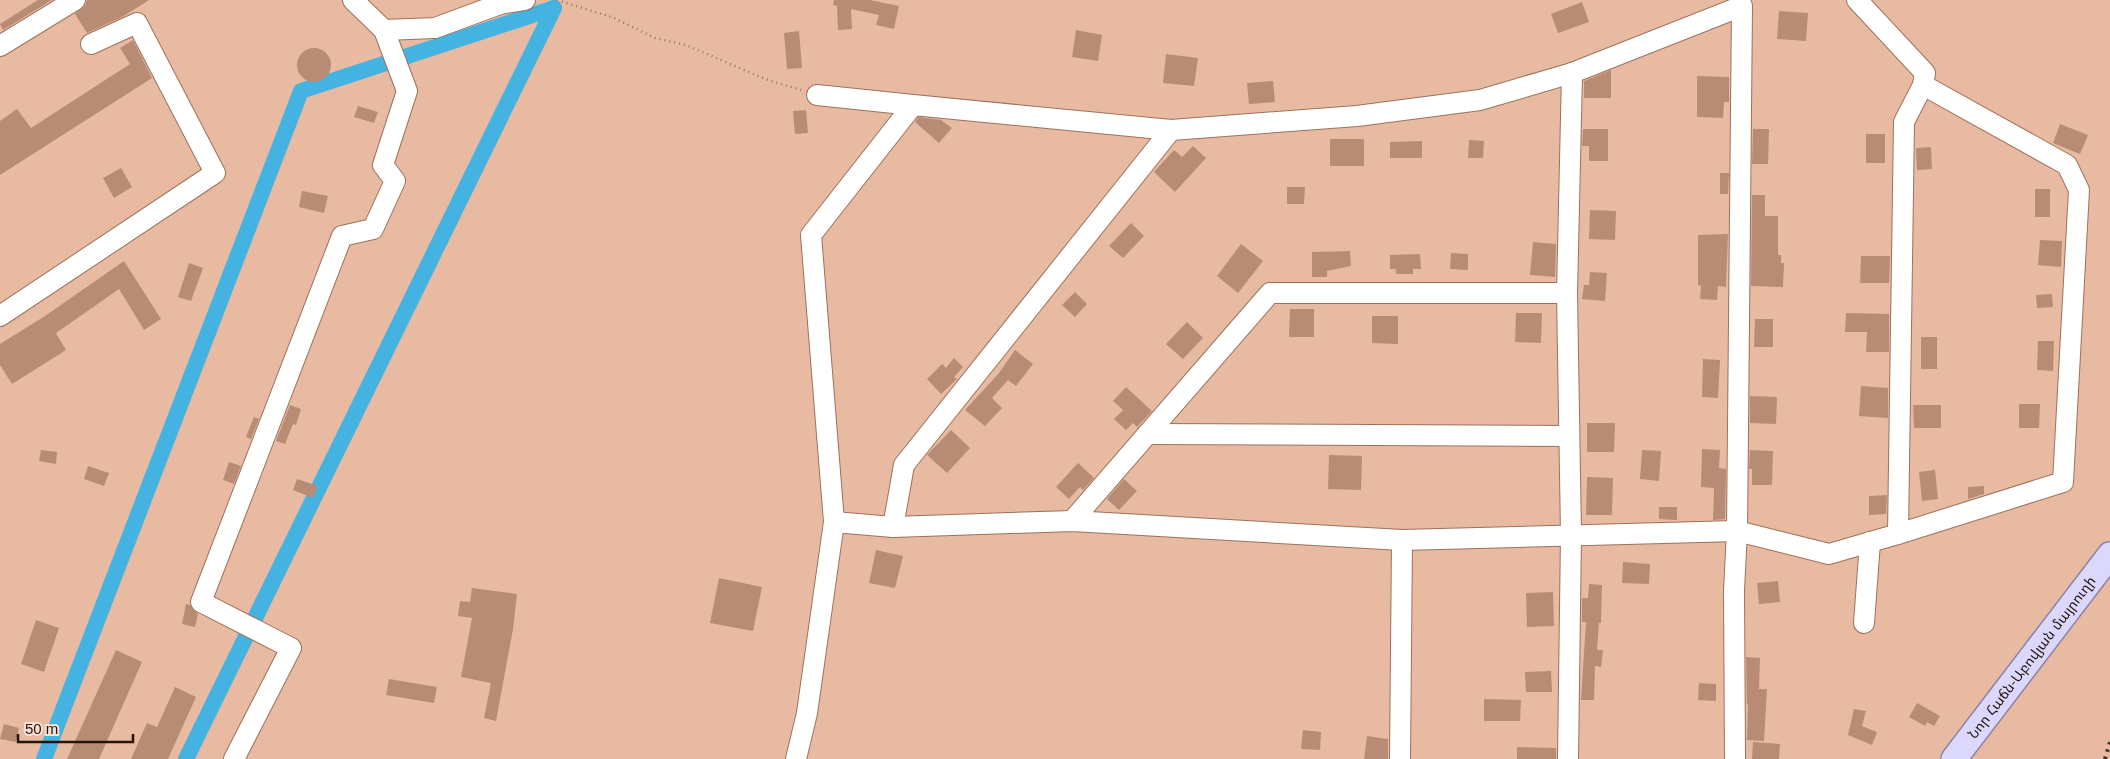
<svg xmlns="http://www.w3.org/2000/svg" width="2110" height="759" font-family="Arial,'Noto Sans Armenian',sans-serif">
	<rect width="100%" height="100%" fill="#e8baa1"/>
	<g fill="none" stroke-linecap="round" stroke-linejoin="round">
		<g stroke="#44b3e1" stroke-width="16">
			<polyline points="44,759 301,91 554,8"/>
			<polyline points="186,759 554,8"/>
		</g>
	</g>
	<g fill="#b88c74">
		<polygon points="38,0 52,0 3,30 0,24"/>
		<polygon points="87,0 149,0 122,17 87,33 75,14 85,6"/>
		<polygon points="834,0 870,0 899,6 894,29 876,25 879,15 851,9 852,29 838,30 837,6 833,5"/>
		<polygon points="1582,2 1589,22 1558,33 1551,14"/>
		<polygon points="1779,11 1808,13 1806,41 1777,39"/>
		<polygon points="1076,30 1102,35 1098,61 1072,57"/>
		<polygon points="799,31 802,68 787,69 784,33"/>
		<polygon points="133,40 152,78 0,175 0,121 17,109 31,128 130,64 120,48"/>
		<circle cx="314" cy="65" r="17"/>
		<polygon points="1166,54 1198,58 1194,86 1163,83"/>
		<polygon points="1611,70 1611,98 1584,98 1584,81"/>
		<polygon points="1697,76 1729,77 1729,102 1724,102 1723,118 1697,117"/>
		<polygon points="1273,81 1275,102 1249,104 1247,83"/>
		<polygon points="358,106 378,112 374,123 354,117"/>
		<polygon points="806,110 808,133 795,134 793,111"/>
		<polygon points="918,117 941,120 952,128 939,143 915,122"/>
		<polygon points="2060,124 2088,135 2080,154 2053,143"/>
		<polygon points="1583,129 1608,129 1608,161 1589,161 1589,146 1582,146"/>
		<polygon points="1753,129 1769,129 1768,164 1752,164"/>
		<rect x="1866" y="134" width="19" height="29"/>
		<rect x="1330" y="139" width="34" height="27"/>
		<polygon points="1469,140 1484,141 1483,158 1468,158"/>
		<polygon points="1422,141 1422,158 1390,158 1390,142"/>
		<polygon points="1193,146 1206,158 1175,192 1154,172 1174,150 1182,157"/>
		<polygon points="1931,147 1932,169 1917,170 1916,148"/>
		<polygon points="121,168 132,187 114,198 103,178"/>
		<polygon points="1720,173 1729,173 1728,194 1720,194"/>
		<polygon points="1287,187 1305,187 1304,204 1287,204"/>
		<rect x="2035" y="189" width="15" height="28"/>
		<polygon points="302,191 328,196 324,213 299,207"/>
		<polygon points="1752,195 1765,195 1765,216 1778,216 1778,255 1781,255 1781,263 1784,263 1783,287 1751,286"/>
		<polygon points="1590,210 1616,211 1615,240 1589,239"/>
		<polygon points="1131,223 1144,236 1123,258 1109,246"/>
		<polygon points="1728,234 1726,287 1718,286 1717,300 1700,299 1701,286 1698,285 1698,235"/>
		<polygon points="2040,240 2062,241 2061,267 2038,265"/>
		<polygon points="1533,242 1556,244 1555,277 1530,275"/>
		<polygon points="1241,244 1263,261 1238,293 1217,276"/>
		<polygon points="1350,251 1351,266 1327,271 1327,277 1312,277 1312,252"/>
		<polygon points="1451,253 1468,254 1468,270 1450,269"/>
		<polygon points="1420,254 1421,269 1413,269 1413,274 1396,274 1396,269 1390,269 1390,255"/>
		<polygon points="1861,256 1890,256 1889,283 1860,283"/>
		<polygon points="124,261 161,319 144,330 119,289 56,333 66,350 12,384 0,365 0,344 45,316"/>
		<polygon points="189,263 203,268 191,301 178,297"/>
		<polygon points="1590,272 1607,273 1605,301 1582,299 1584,285 1589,285"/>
		<polygon points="1075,292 1087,304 1075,317 1062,305"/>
		<polygon points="2052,294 2053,307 2037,308 2036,295"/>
		<polygon points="1290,309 1314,309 1314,337 1289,337"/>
		<polygon points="1516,313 1542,313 1541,343 1515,342"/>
		<polygon points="1846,313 1889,314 1889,352 1866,352 1867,332 1845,332"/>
		<polygon points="1372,316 1398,316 1398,344 1372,343"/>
		<polygon points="1755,319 1773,319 1773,347 1754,347"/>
		<polygon points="1187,322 1203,338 1183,359 1166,344"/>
		<rect x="1921" y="337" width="16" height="32"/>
		<polygon points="2038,341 2054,341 2053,371 2037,370"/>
		<polygon points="1015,350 1033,364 1016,386 1008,380 992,398 1002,408 985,426 965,410 999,373"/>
		<polygon points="954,358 963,367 954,377 957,379 941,394 927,379 942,364 946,368"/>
		<polygon points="1703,359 1720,360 1718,398 1702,397"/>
		<polygon points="1861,386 1888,388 1888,418 1859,416"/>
		<polygon points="1126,387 1152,411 1137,427 1133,423 1126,430 1114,419 1123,410 1113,401"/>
		<polygon points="1750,396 1777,397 1776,424 1750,423"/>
		<polygon points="2019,404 2040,404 2039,428 2019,428"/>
		<polygon points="290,405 301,409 296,425 293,424 285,444 276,441"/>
		<polygon points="1913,405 1941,405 1941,428 1914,428"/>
		<polygon points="254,417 259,419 251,439 246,437"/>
		<polygon points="1587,423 1615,423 1614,452 1587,452"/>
		<polygon points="951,430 970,448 947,473 927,455"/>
		<polygon points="1702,449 1720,450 1719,468 1726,469 1725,519 1713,520 1714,488 1701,487"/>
		<polygon points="41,450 57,452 56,464 39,461"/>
		<polygon points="1642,450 1661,451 1659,481 1640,479"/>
		<polygon points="1750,450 1773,451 1772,485 1752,485 1752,469 1749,469"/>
		<polygon points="1329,455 1362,456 1361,490 1328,489"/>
		<polygon points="229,462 241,466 234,484 223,480"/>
		<polygon points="1078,463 1094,478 1083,490 1080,487 1069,499 1056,487"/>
		<polygon points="88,466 109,473 104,486 84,479"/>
		<polygon points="1935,470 1938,499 1922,501 1919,472"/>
		<polygon points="1587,477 1613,478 1612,515 1586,515"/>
		<polygon points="297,479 318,486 313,498 293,490"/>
		<polygon points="1124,479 1137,491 1119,510 1107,499"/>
		<polygon points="1984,486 1984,494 1968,499 1968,487"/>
		<polygon points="1887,495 1886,514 1869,515 1869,496"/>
		<polygon points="1659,507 1677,507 1677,520 1659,519"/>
		<polygon points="876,550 903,556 895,588 869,583"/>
		<polygon points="1623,562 1650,564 1649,584 1622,583"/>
		<polygon points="719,578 762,587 753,631 710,623"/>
		<polygon points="1778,581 1780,602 1759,604 1757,583"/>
		<polygon points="1589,584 1602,585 1601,623 1599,623 1597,650 1603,650 1601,667 1595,666 1594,700 1581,700 1586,622 1582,622 1582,598 1588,598"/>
		<polygon points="472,588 517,594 513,629 496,721 484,718 491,683 461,677 472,618 458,616 460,601 470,602"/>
		<polygon points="1553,592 1554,626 1527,627 1526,593"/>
		<polygon points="186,604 190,605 198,614 195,627 182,624"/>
		<polygon points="36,620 59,628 44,672 21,664"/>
		<polygon points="116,650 142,662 99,759 67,759"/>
		<polygon points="1746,657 1760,658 1759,689 1767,689 1764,741 1747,740 1748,704 1747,704"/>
		<polygon points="1551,671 1552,692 1526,692 1525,672"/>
		<polygon points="389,679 437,687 434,703 386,695"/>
		<polygon points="1699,683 1716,684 1716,701 1698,700"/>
		<polygon points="175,687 196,697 168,759 131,759 147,723 157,727"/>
		<polygon points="1484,699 1521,700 1520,721 1484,721"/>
		<polygon points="1917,703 1940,716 1934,726 1927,722 1925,726 1909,717"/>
		<polygon points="1854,709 1866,711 1862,726 1877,732 1872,745 1848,735"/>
		<polygon points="4,724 19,728 16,742 0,739"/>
		<polygon points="1303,730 1321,732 1320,750 1301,749"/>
		<polygon points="1367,736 1388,739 1388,759 1364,759"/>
		<polygon points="1753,742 1780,744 1779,759 1752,759"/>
		<polygon points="1517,747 1556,748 1556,759 1517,759"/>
	</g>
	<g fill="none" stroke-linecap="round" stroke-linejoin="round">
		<defs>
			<g id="minor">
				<polyline points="353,0 384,30 435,28 500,4 525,0"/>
				<polyline points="0,46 75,0"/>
				<polyline points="817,95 913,105"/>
				<polyline points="0,316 215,173 137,23 91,44"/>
				<polyline points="1147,434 1569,436"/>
				<polyline points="1072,521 1270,293 1567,293"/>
				<polyline points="834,522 811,235 913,105 1171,130"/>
				<polyline points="893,527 904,465 1171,130 1357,116 1480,100 1572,73 1742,6 1737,531 1734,590 1735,759"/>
				<polyline points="1898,534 1904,122 1923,85"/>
				<polyline points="1864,623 1870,542"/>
				<polyline points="234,759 291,648 201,602 342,236 373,229 395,181 383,165 407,91 384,30"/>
				<polyline points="796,759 807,713 834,522 893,527 1072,521 1402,540 1737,531 1829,554 1898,534 2063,482 2079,190 2067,165 1923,85 1925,73 1857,0"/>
				<polyline points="1400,759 1402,540"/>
				<polyline points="1568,759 1571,534 1567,293 1572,73"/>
			</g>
			<g id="major">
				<path id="s1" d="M1954 759 2110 555"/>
			</g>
		</defs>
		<use href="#minor" stroke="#9c725b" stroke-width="22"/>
		<use href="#major" stroke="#8d82a8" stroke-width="28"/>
		<polyline stroke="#967462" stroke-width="2.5" stroke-dasharray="1 4" stroke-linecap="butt" points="557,0 614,18 655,38 686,45 765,79 801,90"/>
		<use href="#minor" stroke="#fff" stroke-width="20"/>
		<use href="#major" stroke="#dcd8fd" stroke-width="25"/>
		<polyline stroke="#422d22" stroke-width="4" stroke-dasharray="2.5 5" stroke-linecap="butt" points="2105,759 2110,742"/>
	</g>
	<g text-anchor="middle" stroke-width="5" stroke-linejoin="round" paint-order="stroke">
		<g font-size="14" fill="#24140b" stroke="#f8e0d3">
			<text dy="5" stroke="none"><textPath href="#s1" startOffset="128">Նոր Հաճն-Աբովյան մայրուղի</textPath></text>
		</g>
	</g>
	<path d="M18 734v8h115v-8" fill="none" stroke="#24140b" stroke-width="2.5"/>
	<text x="25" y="734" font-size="15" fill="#24140b" stroke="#f8e0d3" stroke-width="4" paint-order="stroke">50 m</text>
</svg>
